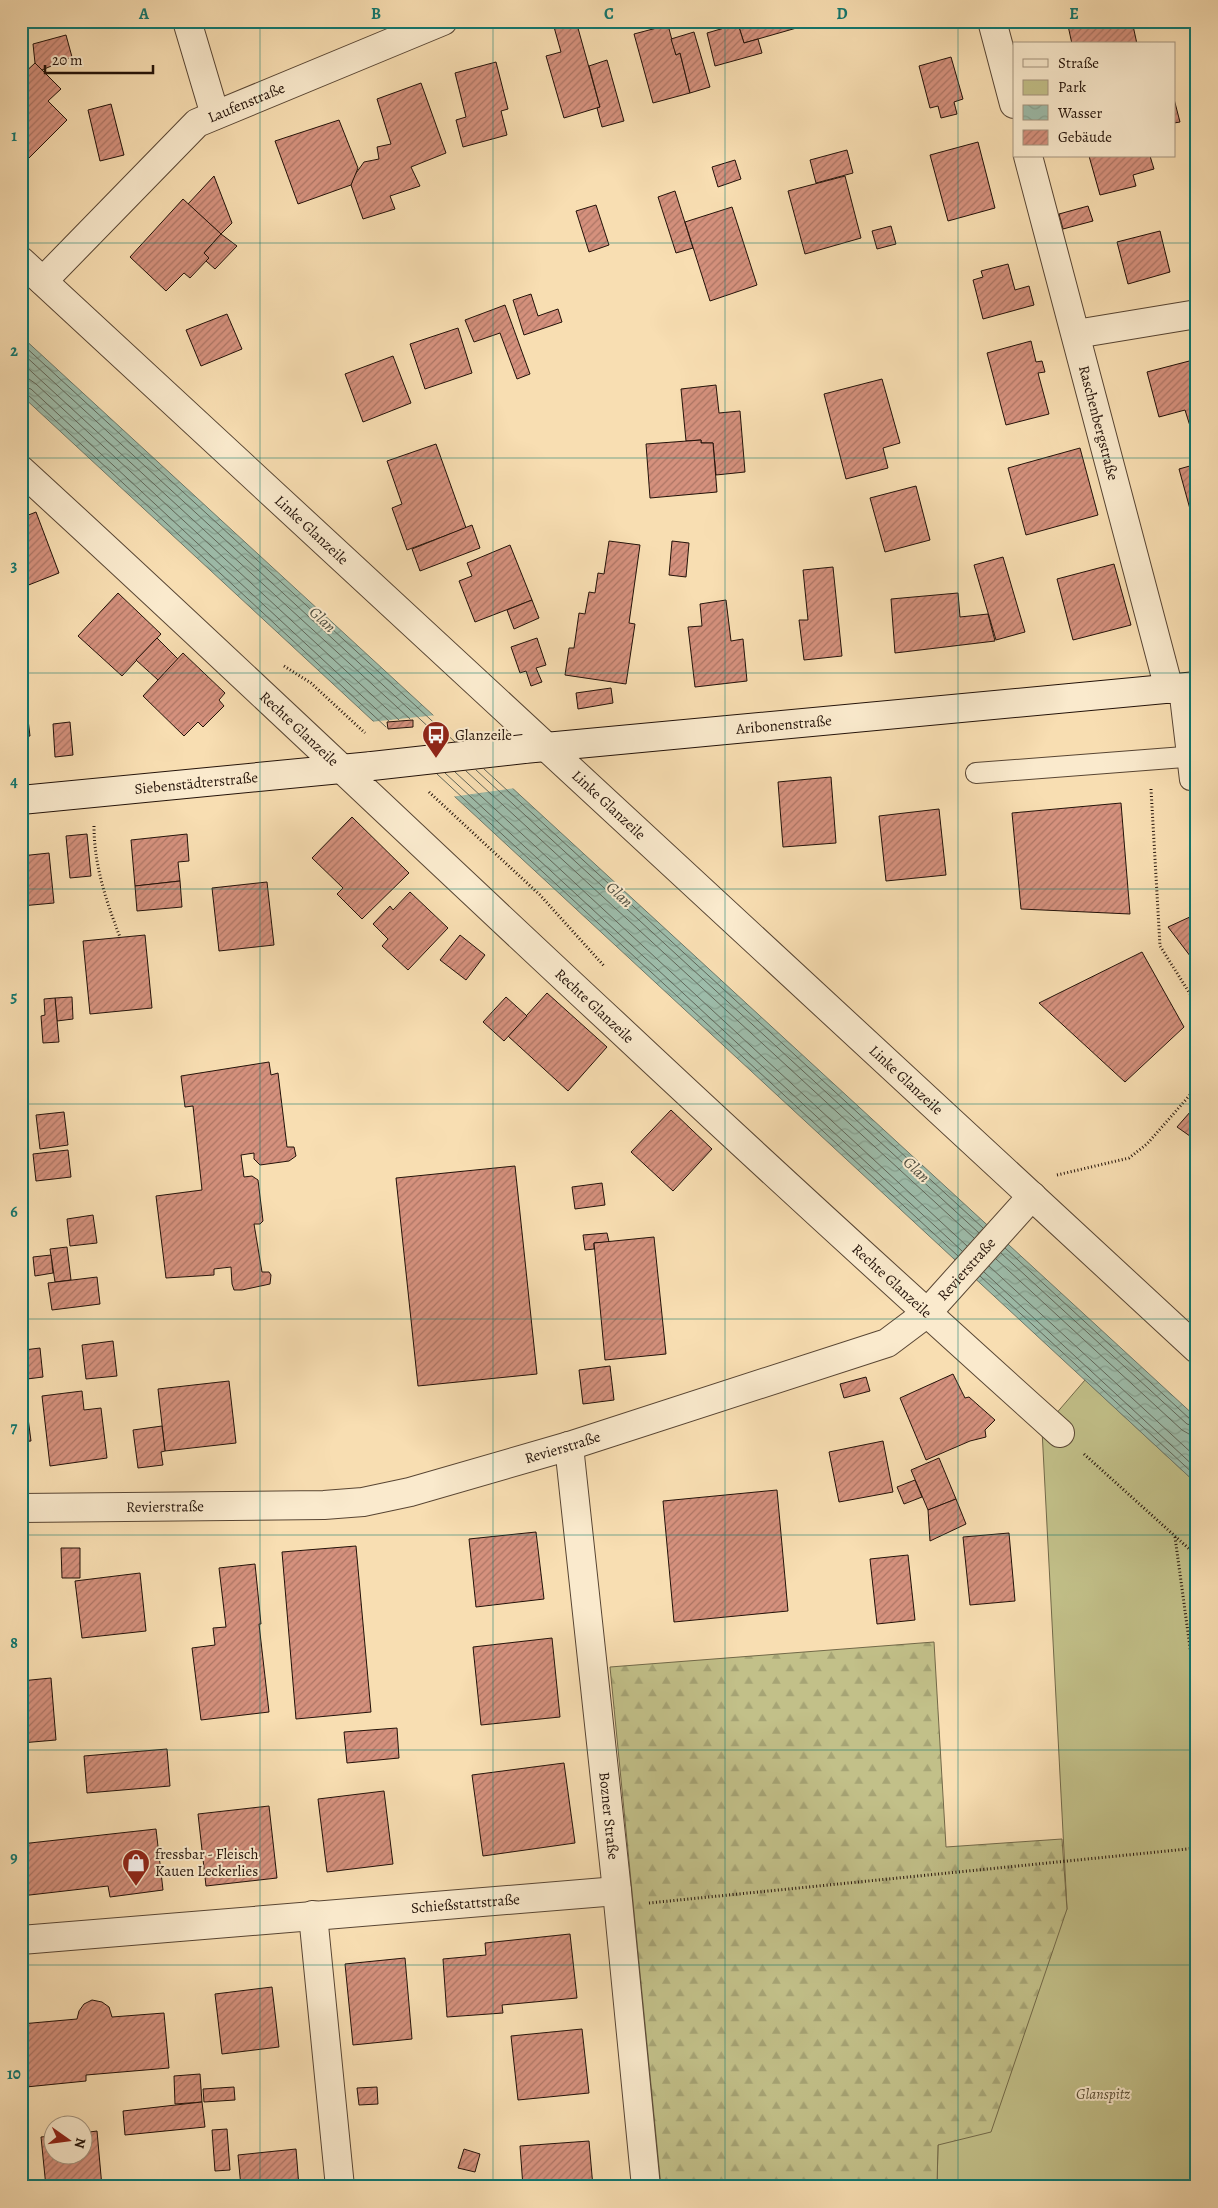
<svg xmlns="http://www.w3.org/2000/svg" width="1218" height="2208" font-family="Alegreya,serif">
	<defs>
		<pattern id="forest-firs" width="22" height="20" patternUnits="userSpaceOnUse" patternTransform="scale(1.25)"><rect width="22" height="20" fill="#c2c089"/><path d="M5 1l3.5 6h-7zM16 11l3.5 6h-7z" fill="#a6a475"/></pattern>
		<pattern id="water-waves" width="16" height="10" patternUnits="userSpaceOnUse" patternTransform="scale(1.25)"><rect width="16" height="10" fill="#9dbcaa"/><path d="M0 5q4-4 8 0t8 0" fill="none" stroke="#87a191"/></pattern>
		<pattern id="building-hatch" width="6" height="6" patternUnits="userSpaceOnUse" patternTransform="scale(1.25)"><rect width="6" height="6" fill="#d5917d"/><path d="M-1 1l2-2M0 6l6-6M5 7l2-2" fill="none" stroke="#ac7565"/></pattern>
	</defs>
	<rect width="100%" height="100%" fill="#f8deb2"/>
	<filter id="stains"><feTurbulence type="fractalNoise" baseFrequency=".004" numOctaves="4"/><feColorMatrix values="0 0 0 0 .2 0 0 0 0 .09 0 0 0 0 .02 0 0 0 .5 -.17"/></filter>
	<radialGradient id="worn" r=".72"><stop offset=".6" stop-color="#630" stop-opacity="0"/><stop offset="1" stop-color="#630" stop-opacity=".3"/></radialGradient>
	<polygon fill="#c2c089" stroke="#726949" points="1085,1380 1197,1484 1197,2187 937,2187 938,2145 1067,1909 1042,1430"/>
	<polygon fill="url(#forest-firs)" stroke="#726949" points="934,1642 946,1847 1062,1839 1067,1909 991,2132 938,2145 937,2187 661,2187 610,1667"/>
	<polygon fill="url(#water-waves)" stroke="#6c786a" points="21,336 1197,1418 1197,1484 21,395"/>
	<polygon fill="#f8deb2" points="437,715 516,788 451,797 370,722"/>
	<g fill="none" stroke-linecap="round" stroke-linejoin="round">
		<g stroke="#60675a" stroke-width="1">
			<polyline points="21,343 455,742"/>
			<polyline points="21,352 446,743"/>
			<polyline points="21,362 410,719"/>
			<polyline points="21,378 29,379 36,384 399,720"/>
			<polyline points="21,386 31,389 389,721"/>
			<polyline points="21,392 27,394 386,727"/>
			<polyline points="484,769 983,1228"/>
			<polyline points="476,770 979,1233"/>
			<polyline points="466,771 974,1238"/>
			<polyline points="455,772 967,1246"/>
			<polyline points="445,773 962,1251"/>
			<polyline points="437,774 958,1256"/>
			<polyline points="1005,1248 1191,1420 1197,1421"/>
			<polyline points="1001,1253 1187,1424 1197,1427"/>
			<polyline points="996,1259 1182,1430 1189,1434 1197,1435"/>
			<polyline points="989,1266 1197,1458"/>
			<polyline points="984,1272 1197,1469"/>
			<polyline points="980,1276 1197,1477"/>
		</g>
	</g>
	<g fill="url(#building-hatch)" stroke="#231209">
		<polygon points="21,21 28,21 21,29"/>
		<polygon points="576,21 600,107 564,118 546,56 561,52 554,27"/>
		<polygon points="737,21 798,21 800,27 744,43"/>
		<polygon points="1067,21 1132,21 1137,44 1072,44"/>
		<polygon points="738,24 744,43 758,39 762,53 715,66 707,33"/>
		<polygon points="668,25 676,55 680,53 690,93 653,103 634,34"/>
		<polygon points="694,32 710,87 690,93 680,53 676,55 671,39"/>
		<polygon points="66,35 72,57 42,70 35,63 33,44"/>
		<polygon points="951,57 963,99 954,102 957,114 941,118 938,106 930,108 919,66"/>
		<polygon points="607,60 624,121 602,127 597,108 600,107 589,66"/>
		<polygon points="496,62 508,109 501,111 507,135 463,147 456,120 466,117 455,73"/>
		<polygon points="35,63 61,89 48,101 67,120 25,162 21,158 21,88 23,86 21,84 21,76"/>
		<polygon points="421,83 446,153 411,167 420,186 390,196 395,209 363,219 351,185 354,176 364,162 379,159 377,147 391,144 377,99"/>
		<polygon points="1174,99 1180,122 1174,123"/>
		<polygon points="111,104 124,155 100,161 88,110"/>
		<polygon points="339,120 358,168 351,185 298,204 275,141"/>
		<polygon points="978,142 995,208 948,221 930,155"/>
		<polygon points="847,150 853,173 816,183 810,160"/>
		<polygon points="1089,156 1150,156 1154,169 1133,175 1136,186 1100,195"/>
		<polygon points="735,160 741,179 718,187 712,167"/>
		<polygon points="214,176 232,223 221,234 188,204"/>
		<polygon points="845,176 861,238 805,254 788,191"/>
		<polygon points="675,191 693,248 676,253 658,197"/>
		<polygon points="183,199 221,234 204,253 209,258 190,278 184,273 166,291 130,257"/>
		<polygon points="596,205 609,245 589,252 576,211"/>
		<polygon points="1088,206 1093,221 1063,229 1059,214"/>
		<polygon points="732,207 757,285 710,301 685,222"/>
		<polygon points="891,226 896,244 877,249 872,231"/>
		<polygon points="1160,231 1170,272 1128,284 1117,242"/>
		<polygon points="221,234 237,246 215,269 206,261 209,258 204,253"/>
		<polygon points="1008,264 1015,290 1029,286 1034,305 983,319 973,280 983,277 981,271"/>
		<polygon points="531,294 538,316 558,309 562,322 524,335 513,300"/>
		<polygon points="505,305 530,374 517,379 500,333 474,342 465,320"/>
		<polygon points="227,314 242,349 201,366 186,330"/>
		<polygon points="458,328 472,373 425,389 410,344"/>
		<polygon points="1031,341 1036,362 1042,361 1045,372 1038,373 1049,414 1006,425 987,353"/>
		<polygon points="393,356 411,403 363,422 345,374"/>
		<polygon points="1197,359 1197,425 1190,426 1185,410 1159,417 1147,372"/>
		<polygon points="882,379 900,443 883,448 888,468 846,479 824,394"/>
		<polygon points="716,385 719,413 740,411 745,472 716,475 713,443 701,443 701,440 686,441 681,389"/>
		<polygon points="701,440 701,443 713,443 717,492 650,498 646,444"/>
		<polygon points="436,444 466,528 407,550 392,508 402,504 387,461"/>
		<polygon points="1080,448 1098,515 1026,535 1008,468"/>
		<polygon points="1197,464 1197,519 1193,520 1179,469"/>
		<polygon points="916,486 930,540 885,552 870,498"/>
		<polygon points="36,512 59,573 21,588 21,518"/>
		<polygon points="472,525 480,548 420,571 412,549"/>
		<polygon points="609,541 640,545 629,623 635,624 626,684 565,675 569,648 574,648 579,613 585,614 589,592 595,593 598,573 604,574"/>
		<polygon points="672,541 689,543 686,577 669,575"/>
		<polygon points="510,545 532,600 475,622 459,581 472,576 467,563"/>
		<polygon points="1003,557 1025,632 996,640 974,565"/>
		<polygon points="1114,564 1131,625 1073,640 1057,579"/>
		<polygon points="833,567 842,656 804,660 799,620 808,620 803,570"/>
		<polygon points="118,593 161,634 122,676 78,636"/>
		<polygon points="958,593 960,617 988,614 995,641 895,653 891,599"/>
		<polygon points="532,600 539,618 514,629 507,610"/>
		<polygon points="726,600 731,641 743,639 747,681 695,687 688,627 702,626 700,604"/>
		<polygon points="157,638 178,659 158,680 136,660"/>
		<polygon points="537,638 546,665 536,668 542,682 531,686 526,671 520,673 511,647"/>
		<polygon points="183,653 225,693 219,700 224,706 203,727 198,722 184,736 143,696"/>
		<polygon points="21,661 30,736 21,737"/>
		<polygon points="611,688 613,703 578,709 576,693"/>
		<polygon points="413,720 413,727 388,729 387,722"/>
		<polygon points="70,722 73,755 55,757 53,724"/>
		<polygon points="831,777 836,843 783,847 778,782"/>
		<polygon points="1121,803 1130,914 1021,909 1012,813"/>
		<polygon points="939,809 946,875 886,881 879,816"/>
		<polygon points="352,817 409,873 362,919 337,894 343,888 312,858"/>
		<polygon points="87,834 91,876 70,878 66,836"/>
		<polygon points="187,834 189,861 178,862 180,881 135,886 131,840"/>
		<polygon points="49,853 54,903 21,906 21,856"/>
		<polygon points="180,881 182,907 137,911 135,886"/>
		<polygon points="267,882 274,945 219,951 212,888"/>
		<polygon points="410,892 448,928 408,970 382,946 388,939 373,924 390,906 393,910"/>
		<polygon points="1197,911 1197,965 1168,927 1192,916"/>
		<polygon points="145,935 152,1008 90,1014 83,941"/>
		<polygon points="460,935 485,955 466,980 440,960"/>
		<polygon points="1142,952 1184,1027 1125,1082 1039,1003"/>
		<polygon points="547,993 607,1047 568,1091 508,1036"/>
		<polygon points="72,997 73,1019 57,1021 55,998"/>
		<polygon points="506,997 527,1016 504,1041 483,1022"/>
		<polygon points="55,998 59,1042 43,1043 41,1016 45,1015 44,999"/>
		<polygon points="269,1062 271,1075 278,1073 287,1147 294,1147 296,1156 289,1161 260,1165 254,1159 254,1153 241,1155 244,1177 252,1176 258,1180 263,1221 260,1224 254,1224 262,1272 269,1272 271,1275 270,1284 242,1290 234,1290 232,1284 231,1267 214,1269 214,1275 166,1278 156,1196 202,1190 193,1106 185,1107 181,1076"/>
		<polygon points="1197,1104 1197,1141 1177,1127"/>
		<polygon points="671,1110 712,1149 673,1191 631,1152"/>
		<polygon points="64,1112 68,1145 40,1149 36,1115"/>
		<polygon points="68,1150 71,1177 36,1181 33,1154"/>
		<polygon points="515,1166 537,1374 418,1386 396,1178"/>
		<polygon points="602,1183 605,1205 575,1209 572,1187"/>
		<polygon points="93,1215 97,1243 70,1246 67,1219"/>
		<polygon points="607,1233 609,1242 594,1243 594,1249 585,1250 583,1235"/>
		<polygon points="654,1237 666,1354 605,1360 594,1243"/>
		<polygon points="67,1247 71,1280 55,1282 50,1249"/>
		<polygon points="51,1255 53,1273 35,1276 33,1257"/>
		<polygon points="97,1277 100,1304 52,1310 48,1283"/>
		<polygon points="113,1341 117,1376 86,1379 82,1345"/>
		<polygon points="40,1348 43,1377 27,1379 24,1350"/>
		<polygon points="21,1364 31,1441 21,1442"/>
		<polygon points="610,1366 614,1400 583,1404 579,1370"/>
		<polygon points="953,1374 965,1398 969,1397 995,1420 985,1430 986,1437 970,1441 926,1460 900,1398"/>
		<polygon points="866,1377 870,1391 844,1398 840,1384"/>
		<polygon points="229,1381 236,1443 165,1451 158,1389"/>
		<polygon points="82,1391 84,1410 101,1408 107,1458 50,1466 42,1396"/>
		<polygon points="162,1426 165,1451 161,1452 163,1465 138,1468 133,1430"/>
		<polygon points="883,1441 893,1492 839,1502 829,1452"/>
		<polygon points="939,1458 956,1499 928,1510 911,1470"/>
		<polygon points="915,1480 922,1497 904,1504 897,1487"/>
		<polygon points="777,1490 788,1611 674,1622 663,1501"/>
		<polygon points="956,1499 966,1524 930,1541 928,1510"/>
		<polygon points="536,1532 544,1599 476,1607 469,1539"/>
		<polygon points="1009,1533 1015,1601 970,1605 963,1537"/>
		<polygon points="356,1546 371,1712 296,1719 282,1552"/>
		<polygon points="61,1548 80,1548 80,1578 62,1578"/>
		<polygon points="908,1555 915,1620 877,1624 870,1559"/>
		<polygon points="255,1564 261,1624 259,1624 269,1712 201,1720 192,1648 215,1645 213,1628 226,1627 219,1568"/>
		<polygon points="140,1573 146,1631 82,1638 75,1581"/>
		<polygon points="21,1590 24,1636 21,1636"/>
		<polygon points="552,1638 560,1717 481,1725 473,1647"/>
		<polygon points="51,1678 56,1740 21,1743 21,1681"/>
		<polygon points="397,1728 399,1758 347,1763 344,1732"/>
		<polygon points="167,1749 170,1786 87,1793 84,1756"/>
		<polygon points="21,1763 23,1763 25,1780 21,1780"/>
		<polygon points="564,1763 575,1843 483,1856 472,1775"/>
		<polygon points="384,1791 393,1864 327,1872 318,1799"/>
		<polygon points="269,1806 277,1878 206,1886 198,1814"/>
		<polygon points="156,1829 163,1890 110,1897 108,1886 21,1896 21,1844"/>
		<polygon points="570,1934 577,1998 502,2005 503,2013 447,2017 443,1959 486,1955 485,1943"/>
		<polygon points="405,1958 412,2039 353,2045 345,1964"/>
		<polygon points="272,1987 279,2047 222,2054 215,1994"/>
		<polygon points="92,2000 102,2002 109,2007 112,2017 164,2013 169,2068 86,2075 86,2081 26,2087 21,2024 77,2019 79,2011 84,2004"/>
		<polygon points="582,2029 589,2093 518,2100 511,2036"/>
		<polygon points="200,2074 202,2102 175,2104 174,2076"/>
		<polygon points="234,2087 235,2100 204,2102 203,2089"/>
		<polygon points="377,2087 378,2104 359,2105 357,2088"/>
		<polygon points="202,2102 205,2127 125,2135 123,2111"/>
		<polygon points="227,2129 230,2170 215,2171 212,2130"/>
		<polygon points="97,2131 102,2187 46,2187 41,2137 52,2136 52,2156 82,2156 82,2133"/>
		<polygon points="589,2141 593,2187 523,2187 520,2146"/>
		<polygon points="296,2149 299,2187 241,2187 238,2155"/>
		<polygon points="464,2149 480,2154 475,2172 458,2168"/>
	</g>
	<g fill="none" stroke-linecap="round" stroke-linejoin="round">
		<defs>
			<g id="lane">
				<polyline points="1179,688 1190,780"/>
				<polyline points="976,773 1197,756"/>
			</g>
			<g id="street">
				<polyline points="187,21 215,115"/>
				<polyline points="992,21 1014,104"/>
				<path id="s1" d="M1028 156 1169 689"/>
				<path id="s2" d="M21 261 1197 1349"/>
				<path id="s3" d="M43 281 197 123 443 21"/>
				<polyline points="1076,334 1197,314"/>
				<path id="s4" d="M21 470C221 653 416 840 614 1024 761 1162 910 1298 1060 1433"/>
				<path id="s5" d="M569 1446 617 1891 646 2187"/>
				<path id="s6" d="M21 1508 324 1505 363 1502 410 1492 569 1446 887 1343 927 1313 1032 1196"/>
				<polyline points="313,1915 340,2187"/>
				<path id="s7" d="M21 1940 617 1891"/>
			</g>
			<g id="secondary">
				<path id="s8" d="M524 749 1197 686"/>
				<path id="s9" d="M21 800 372 766"/>
			</g>
		</defs>
		<use href="#lane" stroke="#584533" stroke-width="22"/>
		<use href="#street" stroke="#584533" stroke-width="30"/>
		<use href="#secondary" stroke="#231209" stroke-width="30"/>
		<g stroke="#231209" stroke-width="3" stroke-dasharray="1 2.5" stroke-linecap="butt">
			<polyline points="284,666 311,683 365,733"/>
			<polyline points="1151,789 1160,946 1197,1005"/>
			<polyline points="429,792 540,895 605,967"/>
			<path d="M94 826C94 865 106 901 120 937"/>
			<polyline points="1057,1175 1129,1158 1147,1144 1197,1087"/>
			<polyline points="1084,1454 1197,1556"/>
			<polyline points="1175,1537 1197,1699"/>
			<polyline points="649,1903 1197,1848"/>
		</g>
		<use href="#lane" stroke="#faeacd" stroke-width="20"/>
		<use href="#street" stroke="#faeacd" stroke-width="28"/>
		<use href="#secondary" stroke="#faeacd" stroke-width="28"/>
		<defs>
			<polyline id="secondary-bridge" points="372,766 524,749"/>
		</defs>
		<use href="#secondary-bridge" stroke="#231209" stroke-width="30" stroke-linecap="butt"/>
		<use href="#secondary-bridge" stroke="#faeacd" stroke-width="28"/>
	</g>
	<path fill="none" stroke="#0f766e" stroke-width="1" stroke-opacity="0.55" d="M260 21V2187M493 21V2187M725 21V2187M958 21V2187M21 243H1197M21 458H1197M21 673H1197M21 889H1197M21 1104H1197M21 1319H1197M21 1535H1197M21 1750H1197M21 1965H1197"/>
	<defs>
		<symbol id="bus-pin" viewBox="-11 -11 22 30"><path d="M0 17L-7.5 6A9.5 9.5 0 1 1 7.5 6Z" fill="#8f2418" stroke="#faeacd"/><path d="M-5-6H5V4H4V6H2V4H-2V6H-4V4H-5ZM-3.5-4V0h7V-4ZM-3.5 1.2v1.5H-2V1.2ZM2 1.2v1.5H3.5V1.2Z" fill="#fff"/></symbol>
		<symbol id="shop-pin" viewBox="-11 -11 22 30"><path d="M0 17L-7.5 6A9.5 9.5 0 1 1 7.5 6Z" fill="#8f2418" stroke="#faeacd"/><path d="M-5-2.5h2.3a2.7 3.5 0 0 1 5.4 0H5L5.5 6h-11ZM-1.5-2.5h3a1.5 2.3 0 0 0-3 0Z" fill="#fff"/></symbol>
	</defs>
	<g fill-rule="evenodd">
		<use href="#bus-pin" x="420" y="719" width="32" height="43"/>
		<use href="#shop-pin" x="120" y="1847" width="32" height="43"/>
	</g>
	<g text-anchor="middle" stroke-width="4" stroke-linejoin="round" paint-order="stroke">
		<g font-size="15" fill="#231209" stroke="#faeacd">
			<text dy="5" stroke="none"><textPath href="#s3" startOffset="274">Laufenstraße</textPath></text>
			<text dy="5" stroke="none"><textPath href="#s1" startOffset="276">Raschenbergstraße</textPath></text>
			<text dy="5" stroke="none"><textPath href="#s2" startOffset="396">Linke Glanzeile</textPath></text>
			<text dy="5" stroke="none"><textPath href="#s8" startOffset="261">Aribonenstraße</textPath></text>
			<text dy="5" stroke="none"><textPath href="#s4" startOffset="380">Rechte Glanzeile</textPath></text>
			<text dy="5" stroke="none"><textPath href="#s9" startOffset="176">Siebenstädterstraße</textPath></text>
			<text dy="5" stroke="none"><textPath href="#s2" startOffset="801">Linke Glanzeile</textPath></text>
			<text dy="5" stroke="none"><textPath href="#s4" startOffset="785">Rechte Glanzeile</textPath></text>
			<text dy="5" stroke="none"><textPath href="#s2" startOffset="1206">Linke Glanzeile</textPath></text>
			<text dy="5" stroke="none"><textPath href="#s6" startOffset="999">Revierstraße</textPath></text>
			<text dy="5" stroke="none"><textPath href="#s4" startOffset="1190">Rechte Glanzeile</textPath></text>
			<text dy="5" stroke="none"><textPath href="#s6" startOffset="549">Revierstraße</textPath></text>
			<text dy="5" stroke="none"><textPath href="#s6" startOffset="144">Revierstraße</textPath></text>
			<text dy="5" stroke="none"><textPath href="#s5" startOffset="372">Bozner Straße</textPath></text>
			<text dy="5" stroke="none"><textPath href="#s7" startOffset="446">Schießstattstraße</textPath></text>
		</g>
		<g font-size="15" fill="#231209" stroke="#faeacd" text-anchor="start">
			<text x="455" y="740">Glanzeile</text>
			<text x="155" y="1859">fressbar - Fleisch<tspan x="155" dy="17">Kauen Leckerlies</tspan></text>
		</g>
		<g font-size="15" font-style="italic" fill="#5b4f36" stroke="#faeacd">
			<text x="1103" y="2099">Glanspitz</text>
		</g>
		<g font-size="16" font-style="italic" fill="#4e4e41" stroke="#faeacd">
			<text transform="translate(323 619) rotate(43)" y="6">Glan</text>
			<text transform="translate(620 894) rotate(43)" y="6">Glan</text>
			<text transform="translate(917 1169) rotate(43)" y="6">Glan</text>
		</g>
	</g>
	<rect width="1218" height="2208" fill="none" stroke="#f8deb2" stroke-width="55"/>
	<rect x="1013" y="42" width="162" height="115" fill="#faeacd" stroke="#a4947f"/>
	<rect x="1023" y="59" width="25" height="8" fill="#faeacd" stroke="#a4947f"/>
	<text x="1058" y="68" font-size="15" fill="#231209">Straße</text>
	<rect x="1023" y="80" width="25" height="15" fill="#c2c089" stroke="#a4947f"/>
	<text x="1058" y="92" font-size="15" fill="#231209">Park</text>
	<rect x="1023" y="105" width="25" height="15" fill="url(#water-waves)" stroke="#a4947f"/>
	<text x="1058" y="118" font-size="15" fill="#231209">Wasser</text>
	<rect x="1023" y="130" width="25" height="15" fill="url(#building-hatch)" stroke="#a4947f"/>
	<text x="1058" y="142" font-size="15" fill="#231209">Gebäude</text>
	<g transform="translate(68 2140) rotate(104)"><circle r="24" fill="#faeacd" stroke="#a4947f"/>
	<path d="M0-4L9 19L0 12L-9 19Z" fill="#8f2418"/>
	<text y="-8" font-size="14" font-weight="bold" text-anchor="middle" fill="#231209">N</text>
	</g>
	<path d="M45 65v8h108v-8" fill="none" stroke="#231209" stroke-width="2.5"/>
	<text x="52" y="65" font-size="15" fill="#231209" stroke="#faeacd" stroke-width="4" paint-order="stroke">20 m</text>
	<rect x="28" y="28" width="1162" height="2152" fill="none" stroke="#0f766e" stroke-width="2"/>
	<g font-size="16" text-anchor="middle" font-weight="bold" fill="#0f766e">
		<text x="144" y="19">A</text>
		<text x="376" y="19">B</text>
		<text x="609" y="19">C</text>
		<text x="842" y="19">D</text>
		<text x="1074" y="19">E</text>
		<text x="14" y="141">1</text>
		<text x="14" y="356">2</text>
		<text x="14" y="571">3</text>
		<text x="14" y="787">4</text>
		<text x="14" y="1002">5</text>
		<text x="14" y="1217">6</text>
		<text x="14" y="1433">7</text>
		<text x="14" y="1648">8</text>
		<text x="14" y="1863">9</text>
		<text x="14" y="2079">10</text>
	</g>
	<rect width="100%" height="100%" filter="url(#stains)"/>
	<rect width="100%" height="100%" fill="url(#worn)"/>
</svg>
